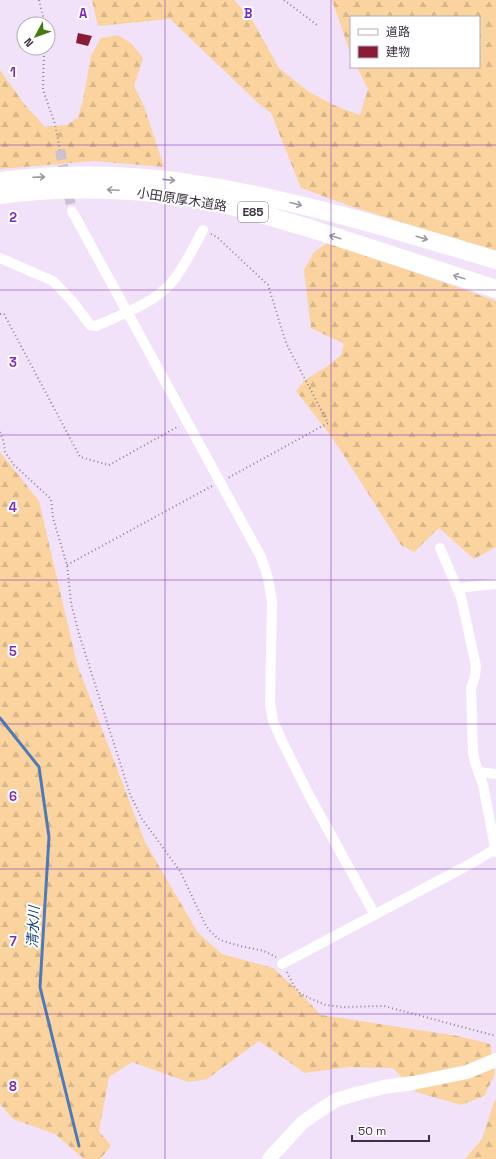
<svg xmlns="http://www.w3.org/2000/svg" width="496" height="1159" font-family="'Space Grotesk','Noto Sans JP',sans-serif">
	<defs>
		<pattern id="forest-firs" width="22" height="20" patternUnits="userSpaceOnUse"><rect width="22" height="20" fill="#fad39e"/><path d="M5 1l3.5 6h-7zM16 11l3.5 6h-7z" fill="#d7b689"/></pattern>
	</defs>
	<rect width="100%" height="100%" fill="#f1e2f9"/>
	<g fill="url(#forest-firs)">
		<polygon points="92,0 234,0 251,18 279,68 309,92 338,107 360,115 368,89 357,67 479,67 479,17 351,17 351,55 332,0 496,0 496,252 350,206 301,188 271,113 258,103 170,19 98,26"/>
		<polygon points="118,35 132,44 143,58 134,86 144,106 164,167 94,161 0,169 0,70 25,105 45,127 66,125 78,118 83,100 91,56 101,38"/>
		<polygon points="329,242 496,301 496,547 474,559 439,528 414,552 401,545 334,440 296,391 305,380 326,367 341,355 344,344 311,328 304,270 314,252"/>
		<polygon points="0,452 39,501 77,664 145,842 198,933 222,954 273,968 300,993 321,1015 458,1036 490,1044 495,1074 484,1096 461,1105 416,1092 393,1068 349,1067 305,1073 259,1041 207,1079 188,1082 132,1062 109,1077 99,1131 111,1146 100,1159 84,1159 55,1134 13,1119 0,1104"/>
		<polygon points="496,1099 496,1159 465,1159 482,1139 494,1102"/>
	</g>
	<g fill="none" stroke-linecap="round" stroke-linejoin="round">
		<polyline stroke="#4c7abb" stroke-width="3" points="0,718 39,767 49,837 40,987 79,1146"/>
	</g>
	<polygon fill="#8a1b33" points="78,33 92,36 88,46 76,43"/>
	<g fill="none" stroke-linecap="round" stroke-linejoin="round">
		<polyline stroke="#cdbfd4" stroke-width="10" stroke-dasharray="10 5" stroke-linecap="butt" points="60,150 72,211"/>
		<g stroke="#918498" stroke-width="2" stroke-dasharray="1 3" stroke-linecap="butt">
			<polyline points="39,0 45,24"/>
			<polyline points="284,0 317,25"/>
			<polyline points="44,48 43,90 55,124 60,150"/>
			<polyline points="211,234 218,238 268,285 286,343 328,423 228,478"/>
			<polyline points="0,314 4,314 80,457 109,465 179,426"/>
			<polyline points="0,432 4,443 5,452 14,465 51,499 53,518 67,565 71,603 79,634 130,794 142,819 180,871 206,926 211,932 220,940 240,946 264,951 276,957"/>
			<polyline points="67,565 212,486"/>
			<polyline points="287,972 294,986 300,993 309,998 326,1005 342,1007 384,1006 496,1036"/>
		</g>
		<g stroke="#fff" stroke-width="10">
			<polyline points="72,211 261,557 268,578 272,601 270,703 273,721 282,741 309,795 375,915"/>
			<path d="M0 258 53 281 73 302 90 325 96 326C121 315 155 303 173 281 185 265 194 247 203 230"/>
			<polyline points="440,548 461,597 476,666 475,676 471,688 473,753 475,762 483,785 496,852"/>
			<polyline points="457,588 496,584"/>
			<polyline points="478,772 496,774"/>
			<polyline points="282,964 472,863 495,849"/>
		</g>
		<polyline stroke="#fff" stroke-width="14" points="269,1159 302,1123 319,1111 336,1100 356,1094 384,1087 413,1083 467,1072 496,1060"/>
		<g stroke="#fff" stroke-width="18">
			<path d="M0 181C48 175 97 174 145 178 178 180 209 186 241 192 328 209 412 235 496 260"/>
			<path d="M0 195C62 187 124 188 187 197 231 204 275 218 318 231 378 250 437 270 496 289"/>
		</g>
	</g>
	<defs><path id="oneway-shaft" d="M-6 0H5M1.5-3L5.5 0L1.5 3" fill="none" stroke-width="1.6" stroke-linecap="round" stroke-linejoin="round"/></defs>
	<g stroke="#9e98a0">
		<use href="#oneway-shaft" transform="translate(39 177) rotate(-2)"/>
		<use href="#oneway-shaft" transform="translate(169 180) rotate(6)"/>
		<use href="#oneway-shaft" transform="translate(113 190) rotate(-177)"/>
		<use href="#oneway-shaft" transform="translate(296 204) rotate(14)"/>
		<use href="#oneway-shaft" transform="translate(335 237) rotate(-163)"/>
		<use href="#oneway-shaft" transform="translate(422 238) rotate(16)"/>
		<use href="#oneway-shaft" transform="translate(459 277) rotate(-162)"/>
	</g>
	<path fill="none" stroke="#7b2cbf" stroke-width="1" stroke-opacity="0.55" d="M165 0V1159M331 0V1159M0 145H496M0 290H496M0 435H496M0 580H496M0 724H496M0 869H496M0 1014H496"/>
	<g text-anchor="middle" stroke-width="4" stroke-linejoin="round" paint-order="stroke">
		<rect fill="#fff" stroke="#766f7a" stroke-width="1" x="238" y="202" width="30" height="20" rx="3"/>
		<g font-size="12" font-weight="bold" fill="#3c3141">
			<text x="253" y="216">E85</text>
		</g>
		<g font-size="13" fill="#3c3141" stroke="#fff">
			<text transform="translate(182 199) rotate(9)" y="5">小田原厚木道路</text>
		</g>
		<g font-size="14" font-style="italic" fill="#124278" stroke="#fff">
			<text transform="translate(33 927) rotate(-87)" y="5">清水川</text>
		</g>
	</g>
	<g font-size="13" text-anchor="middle" font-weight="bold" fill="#7b2cbf" stroke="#fff" stroke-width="4" stroke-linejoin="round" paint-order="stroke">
		<text x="83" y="18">A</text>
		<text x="248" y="18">B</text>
		<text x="13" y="77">1</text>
		<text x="13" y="222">2</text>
		<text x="13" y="367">3</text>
		<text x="13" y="512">4</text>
		<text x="13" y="656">5</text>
		<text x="13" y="801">6</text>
		<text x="13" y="946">7</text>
		<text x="13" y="1091">8</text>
	</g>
	<rect x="350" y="16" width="130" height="52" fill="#ffffff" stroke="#b1adb3"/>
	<rect x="358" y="29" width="20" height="6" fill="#ffffff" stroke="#b1adb3"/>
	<text x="386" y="36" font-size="12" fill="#3c3141">道路</text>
	<rect x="358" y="46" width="20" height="12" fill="#8a1b33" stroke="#b1adb3"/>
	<text x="386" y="56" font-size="12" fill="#3c3141">建物</text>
	<g transform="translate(36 36) rotate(229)"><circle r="19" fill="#ffffff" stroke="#b1adb3"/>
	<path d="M0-3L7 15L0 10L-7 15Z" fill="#437b11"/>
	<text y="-6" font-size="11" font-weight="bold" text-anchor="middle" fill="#3c3141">N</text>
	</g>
	<path d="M352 1135v6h77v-6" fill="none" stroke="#3c3141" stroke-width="2"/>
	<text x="358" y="1135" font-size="12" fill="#3c3141" stroke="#ffffff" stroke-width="3" paint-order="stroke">50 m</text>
</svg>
